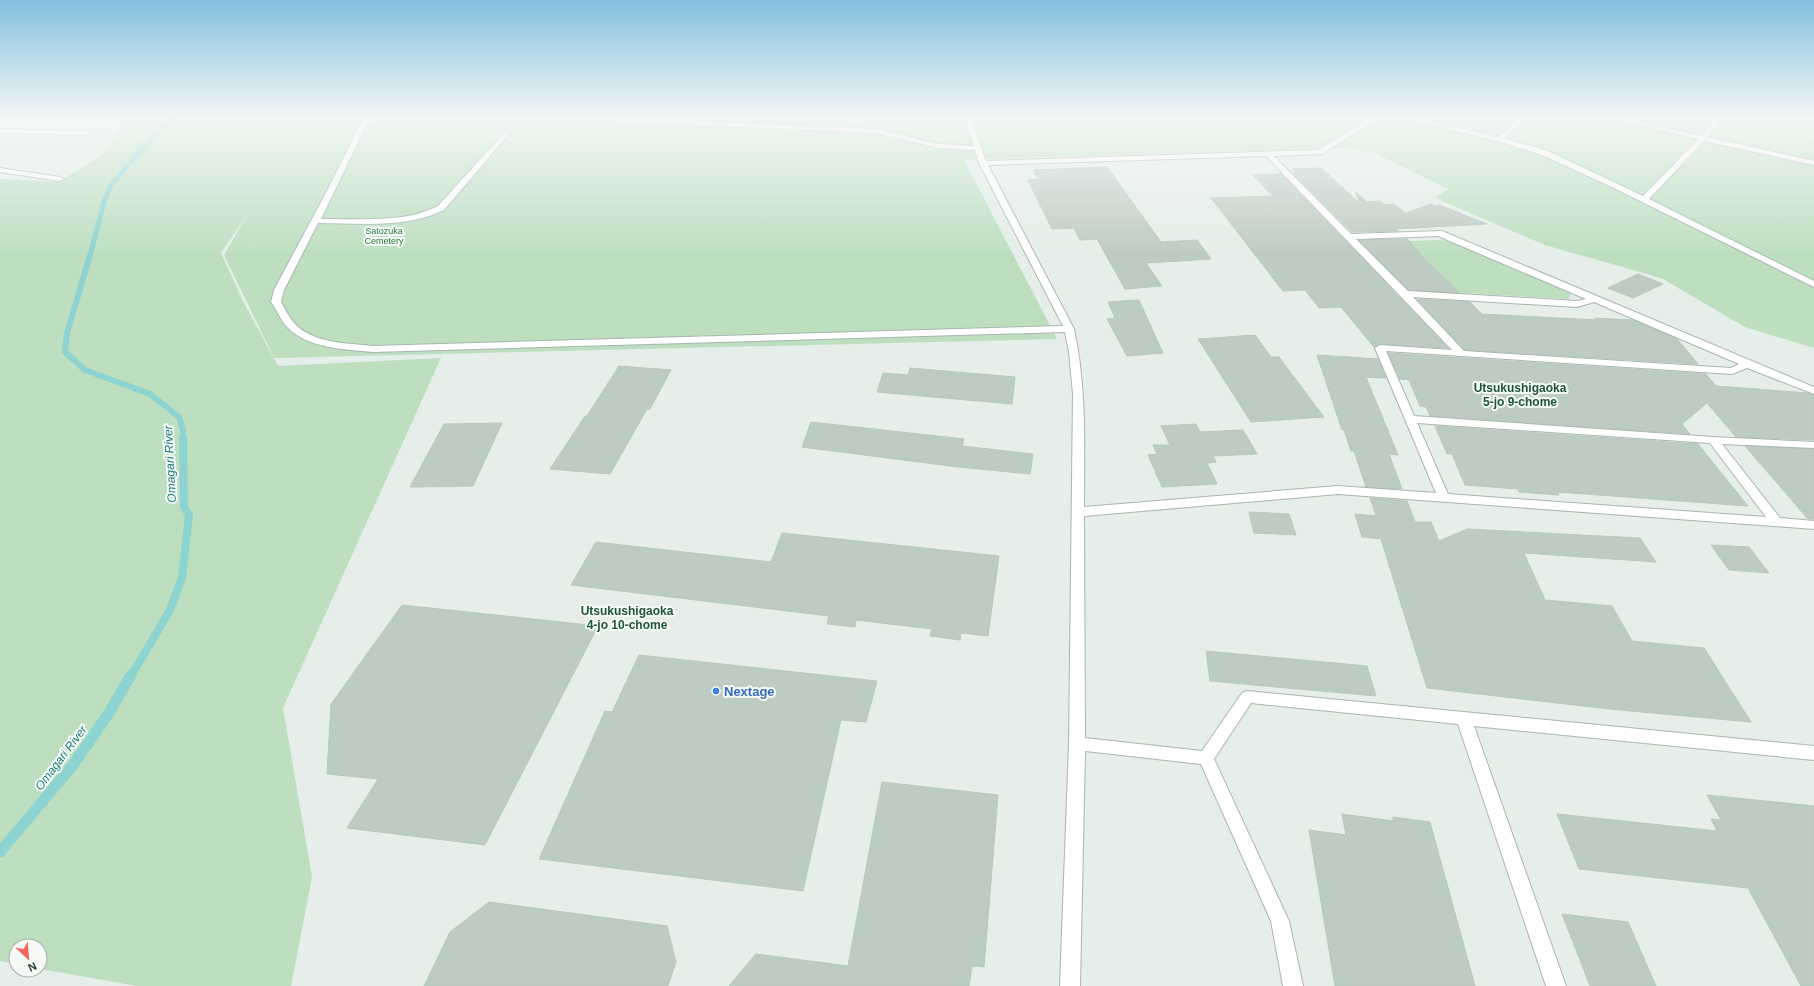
<svg xmlns="http://www.w3.org/2000/svg" width="1814" height="986" font-family="Helvetica,sans-serif">
	<rect width="100%" height="100%" fill="#e5eee8"/>
	<g fill="#bddfc0">
		<polygon points="129,116 1814,116 1814,348 1745,327 1661,278 1545,245 1435,198 1448,189 1375,153 1346,148 964,160 1057,339 274,358 224,255 247,215 221,253 243,301 278,366 441,358 283,708 312,877 291,986 137,986 40,969 40,946 16,946 16,964 0,961 0,179 59,182 103,154"/>
		<polygon points="1442,240 1449,241 1571,293 1569,299 1429,291 1378,242"/>
	</g>
	<g fill="none" stroke-linecap="round" stroke-linejoin="round">
		<polyline stroke="#8cd3d1" stroke-width="5" points="90,256 104,202 111,185 155,134 176,116"/>
		<polyline stroke="#8cd3d1" stroke-width="6" points="90,255 67,333 65,352 85,370 150,394 179,417 183,430 183,439"/>
		<polyline stroke="#8cd3d1" stroke-width="8" points="131,676 170,610 182,578 189,515 184,507 183,438"/>
		<polyline stroke="#8cd3d1" stroke-width="11" points="0,852 73,765 109,713 131,675"/>
	</g>
	<g fill="#bdccc3" stroke="#b7c8be">
		<polygon points="1107,167 1161,242 1197,240 1211,259 1146,263 1162,286 1125,289 1097,239 1080,240 1074,228 1052,229 1028,180 1038,179 1033,170"/>
		<polygon points="1321,168 1359,203 1356,192 1367,202 1380,201 1385,205 1393,204 1406,213 1431,204 1436,206 1439,205 1487,224 1396,229 1398,231 1352,232 1293,173 1297,173 1293,169"/>
		<polygon points="1281,174 1448,348 1380,344 1374,347 1341,307 1319,308 1305,290 1283,291 1211,198 1273,196 1253,175"/>
		<polygon points="1407,239 1420,253 1418,253 1460,293 1409,290 1359,240"/>
		<polygon points="1638,274 1663,284 1633,298 1608,288"/>
		<polygon points="1417,299 1470,302 1482,314 1596,320 1595,318 1633,320 1677,339 1698,364 1465,350"/>
		<polygon points="1139,300 1163,353 1127,356 1107,319 1115,318 1108,302"/>
		<polygon points="1255,335 1271,357 1279,357 1324,417 1251,422 1198,339"/>
		<polygon points="1388,353 1706,374 1716,386 1808,393 1814,395 1814,440 1736,437 1707,403 1682,424 1690,434 1430,416 1426,407 1420,406 1409,380 1400,379"/>
		<polygon points="1317,355 1378,359 1386,378 1366,377 1398,455 1389,454 1402,489 1366,487 1354,451 1351,451 1344,430 1342,430"/>
		<polygon points="619,366 671,370 650,409 647,409 610,474 550,469 585,416 587,416"/>
		<polygon points="910,368 1015,377 1012,404 877,392 883,373 908,375"/>
		<polygon points="811,422 964,439 962,446 1033,454 1030,474 958,467 802,447"/>
		<polygon points="502,423 473,486 410,487 444,424"/>
		<polygon points="1196,424 1200,432 1243,430 1257,454 1213,456 1216,462 1207,463 1217,484 1162,487 1148,455 1157,454 1153,445 1170,445 1161,426"/>
		<polygon points="1435,426 1698,444 1748,506 1558,492 1559,495 1519,492 1518,489 1465,485 1452,454 1447,454"/>
		<polygon points="1745,446 1814,449 1814,519 1808,519"/>
		<polygon points="1370,498 1407,501 1415,522 1431,522 1439,541 1467,529 1640,538 1656,562 1524,553 1545,600 1612,606 1632,641 1704,648 1751,722 1609,709 1427,688 1381,539 1362,537 1355,514 1376,516"/>
		<polygon points="1249,512 1289,514 1296,535 1254,533"/>
		<polygon points="782,533 999,556 988,636 961,633 960,640 930,636 932,629 856,620 855,627 827,624 829,616 571,585 596,542 771,562"/>
		<polygon points="1711,545 1749,547 1769,573 1729,570"/>
		<polygon points="402,605 598,626 485,845 347,828 378,779 327,774 331,704"/>
		<polygon points="1206,651 1367,666 1376,696 1210,681"/>
		<polygon points="639,655 877,681 866,722 841,720 803,891 539,859 605,711 612,712"/>
		<polygon points="882,782 998,795 984,967 972,966 969,986 729,986 756,954 848,966"/>
		<polygon points="1707,795 1814,806 1814,986 1801,986 1748,888 1579,869 1557,814 1717,831 1711,819 1721,820"/>
		<polygon points="1342,814 1393,821 1393,817 1430,822 1475,986 1335,986 1309,830 1346,835"/>
		<polygon points="489,902 667,926 676,962 668,986 424,986 450,932"/>
		<polygon points="1562,914 1628,922 1656,986 1590,986"/>
	</g>
	<g fill="none" stroke-linecap="round" stroke-linejoin="round">
		<defs>
			<g id="minor">
				<path d="M364 116H408L368 122 321 219C359 218 403 224 438 206L504 133 509 134 444 210C406 229 359 223 318 223L284 290 281 302C285 309 289 317 294 323 314 344 346 343 373 346L1063 326 979 163 975 150 938 148 876 133 544 118 541 116 611 118 612 116H618L617 118 876 129 938 144 974 146 964 116H970L986 161 1318 150 1374 116H1382L1335 146 1322 154 1274 156 1351 234 1442 231 1814 387V394L1747 368 1732 374 1386 351 1414 416 1713 437 1814 442V448L1722 444 1780 518 1814 521V529L1338 494 1084 516 1085 738 1202 751 1242 693 1247 691 1814 746V760L1474 726 1566 986H1546L1458 724 1251 703 1214 759 1289 921 1303 986H1283L1271 921 1201 764 1085 751 1080 986H1060L1069 744 1073 394 1069 352 1065 332 373 352C344 349 310 349 288 328 281 321 277 310 271 302L274 290 328 189ZM1266 156 1452 350 1380 345 1375 348 1436 493 1338 486 1084 507C1084 448 1087 388 1074 329L988 165ZM1438 236 1586 299 1577 301 1408 291 1356 239ZM1413 297 1577 307 1594 302 1739 364 1731 368 1464 351ZM1417 423 1710 443 1766 517 1448 494Z"/>
				<polygon points="1397,116 1410,116 1498,137 1522,116 1529,116 1504,138 1548,151 1643,196 1698,139 1601,116 1614,116 1701,136 1717,116 1724,116 1707,137 1814,161 1814,165 1704,141 1649,199 1814,281 1814,287 1612,187 1542,155 1497,141"/>
				<polygon points="0,129 86,131 89,133 86,135 0,133"/>
				<polygon points="0,168 60,177 64,179 60,181 0,172"/>
			</g>
		</defs>
		<use href="#minor" stroke="#a7b7ae" stroke-width="2"/>
		<use href="#minor" fill="#fff" fill-rule="evenodd"/>
	</g>
	<linearGradient id="sky" x2="0" y2="1"><stop stop-color="#83c0df"/><stop offset="0.46" stop-color="#f3f7f5"/><stop offset="1" stop-color="#f3f7f5" stop-opacity="0"/></linearGradient>
	<rect width="1814" height="254" fill="url(#sky)"/>
	<circle fill="#3f7fe0" stroke="#f6faf7" stroke-width="1.5" cx="716" cy="691" r="4"/>
	<g text-anchor="middle" stroke-width="4" stroke-linejoin="round" paint-order="stroke">
		<g font-size="9" fill="#2c783c" stroke="#f6faf7">
			<text x="384" y="234">Satozuka<tspan x="384" dy="10">Cemetery</tspan></text>
		</g>
		<g font-size="12" font-weight="bold" fill="#1e533d" stroke="#f6faf7">
			<text x="1520" y="392">Utsukushigaoka<tspan x="1520" dy="14">5-jo 9-chome</tspan></text>
			<text x="627" y="615">Utsukushigaoka<tspan x="627" dy="14">4-jo 10-chome</tspan></text>
		</g>
		<g font-size="12" font-style="italic" fill="#1c7e7c" stroke="#f6faf7">
			<text transform="translate(170 464) rotate(-93)" y="4">Omagari River</text>
			<text transform="translate(61 758) rotate(-53)" y="4">Omagari River</text>
		</g>
		<g font-size="13" font-weight="bold" fill="#366cbe" stroke="#f6faf7" text-anchor="start">
			<text x="724" y="696">Nextage</text>
		</g>
	</g>
	<g transform="translate(28 958) rotate(154)"><circle r="19" fill="#f6faf7" stroke="#a2b0a9"/>
	<path d="M0-3L7 15L0 10L-7 15Z" fill="#f4665d"/>
	<text y="-6" font-size="11" font-weight="bold" text-anchor="middle" fill="#234133">N</text>
	</g>
</svg>
